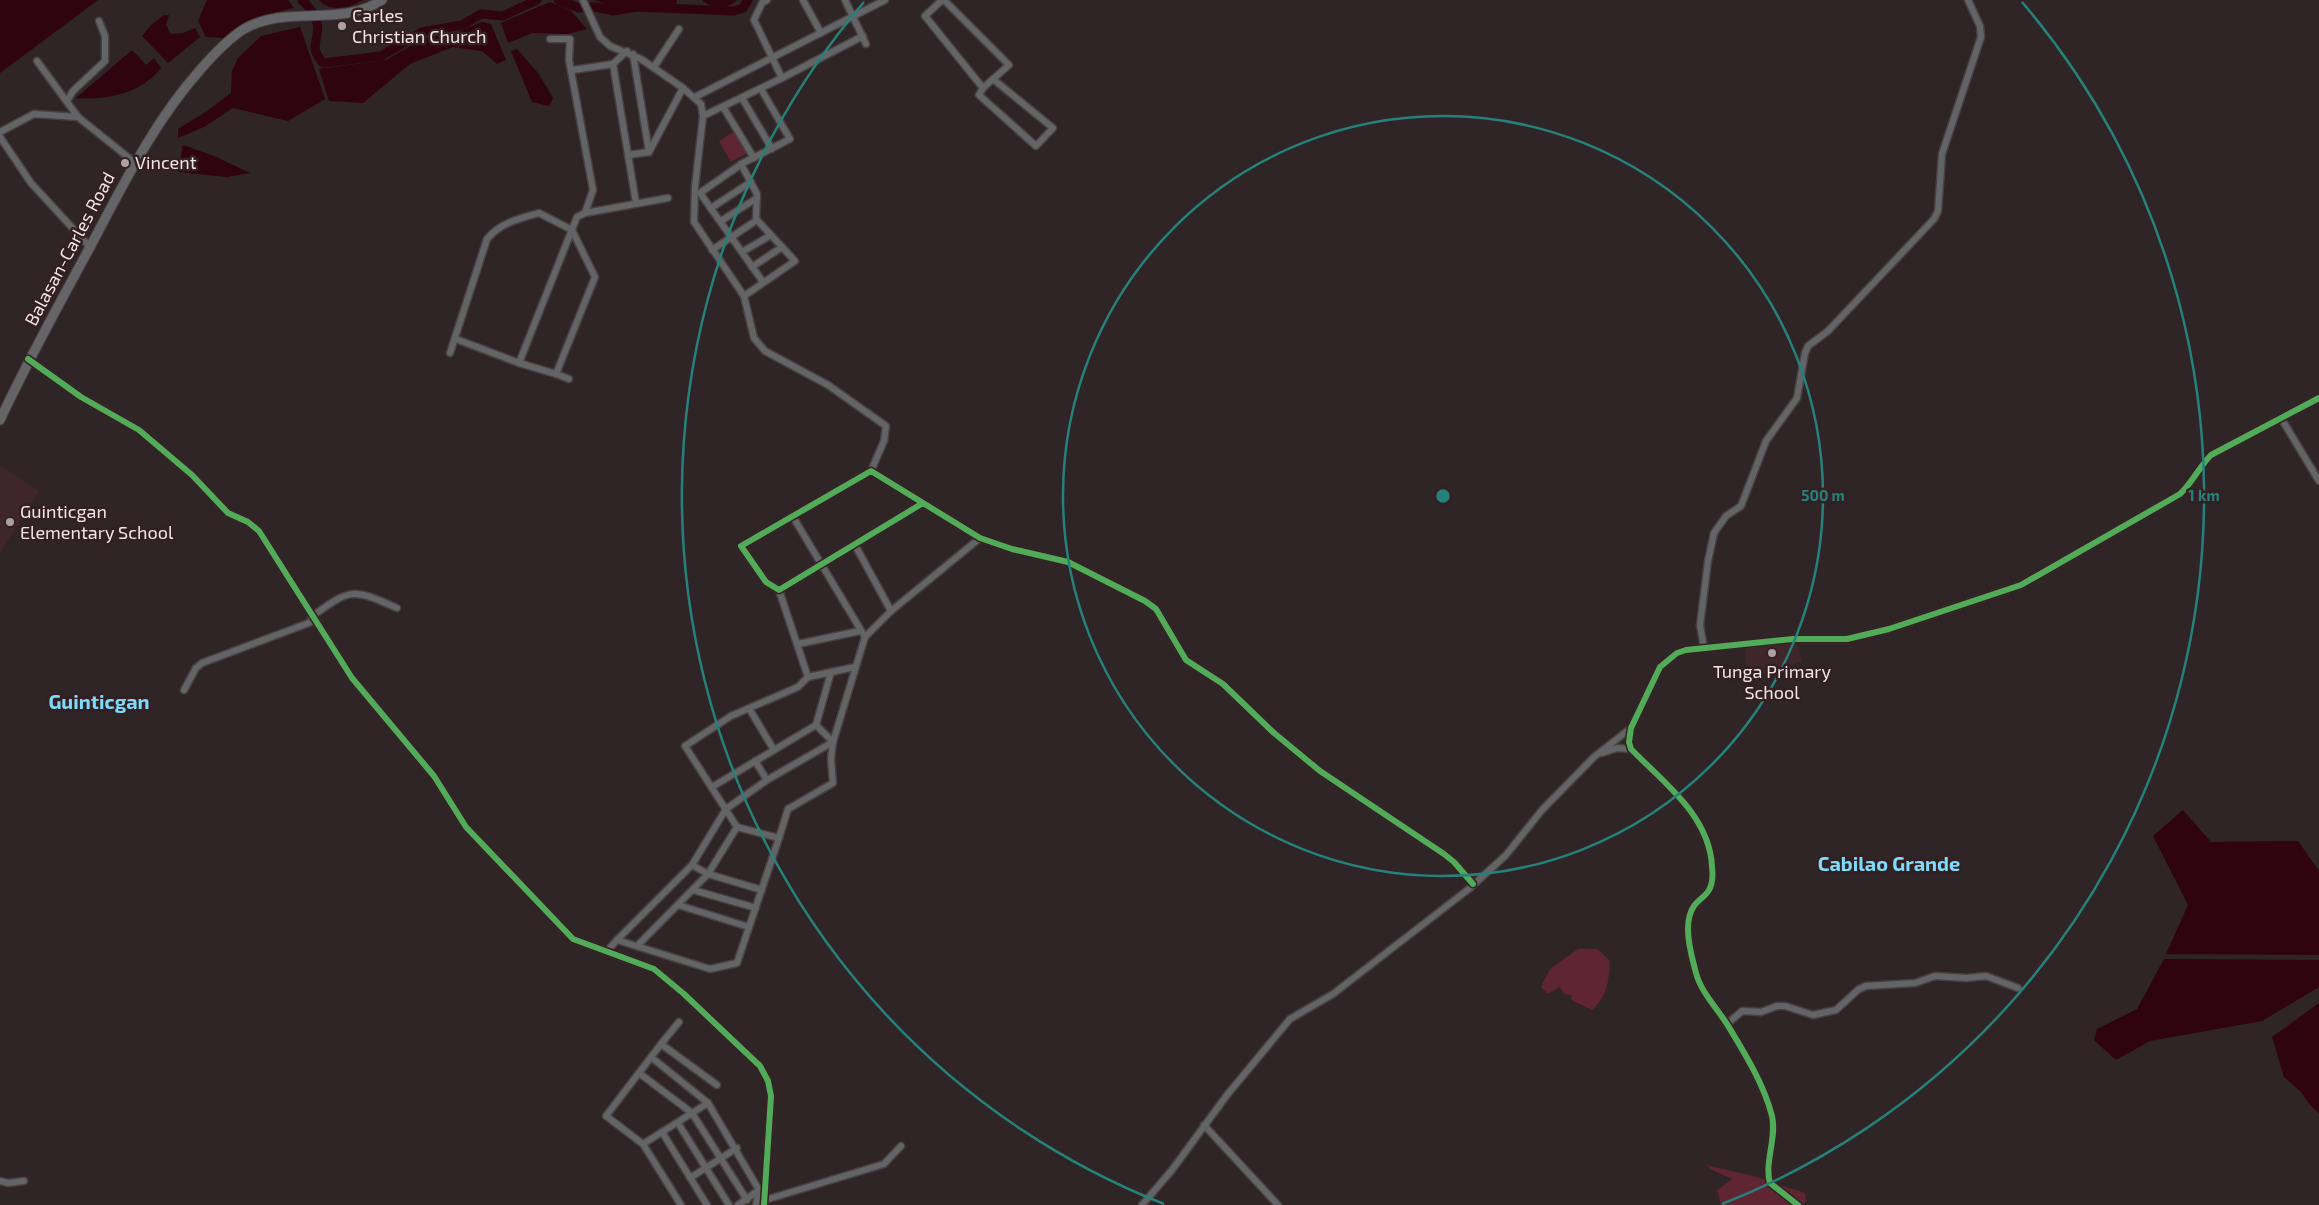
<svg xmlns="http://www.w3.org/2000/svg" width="2319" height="1205" font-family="'Exo 2',sans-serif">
	<rect width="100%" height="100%" fill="#2f2426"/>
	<g fill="#3e262a">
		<polygon points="0,465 39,491 0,553"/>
		<polygon points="1797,640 1802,661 1757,678 1745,662 1744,645"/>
	</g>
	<g fill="#5f2533">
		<polygon points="735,131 747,153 731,162 719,141"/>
		<path d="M1578 949H1598L1610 961C1608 982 1609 995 1592 1010L1571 1000 1572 995 1564 994 1560 987 1548 994 1541 987 1550 969Z"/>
		<polygon points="1706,1165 1753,1176 1805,1193 1806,1201 1803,1205 1721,1205 1717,1190 1732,1179 1712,1170"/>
	</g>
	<g fill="#2f030f">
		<polygon points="0,0 98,0 0,73"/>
		<path d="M207 0H288L294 8C268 14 243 19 224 38L206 37 198 21Z"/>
		<path d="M319 0H363C349 8 331 13 319 0Z"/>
		<polygon points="595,0 677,0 676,4 641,3 611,7"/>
		<path d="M702 0H737C729 10 709 8 702 0Z"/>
		<polygon points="550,2 570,10 587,29 568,34 532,33 508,43 501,23"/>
		<polygon points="164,15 169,15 166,25 171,34 183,33 195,28 200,37 168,63 142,36 151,25"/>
		<polygon points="482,22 491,24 506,60 497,64 482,51 453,47 410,64 363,103 329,101 319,69 386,60 422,39 457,32"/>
		<polygon points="300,27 325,99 288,121 233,108 204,127 178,138 178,129 207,111 231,93 232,71 238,58 261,36"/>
		<polygon points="517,49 538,73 553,98 549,106 532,102 511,51"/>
		<path d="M132 50 146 65 154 58 161 68C140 94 108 100 76 98Z"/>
		<polygon points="183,145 214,156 250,173 227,177 178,172"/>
		<polygon points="2183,810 2211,842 2298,841 2319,871 2319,955 2166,954 2188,905 2153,836"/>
		<polygon points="2164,959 2319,960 2319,987 2262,1021 2150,1041 2116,1060 2094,1040 2097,1029 2137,1009"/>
		<polygon points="2319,1003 2319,1113 2310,1105 2301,1092 2284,1077 2272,1037"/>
	</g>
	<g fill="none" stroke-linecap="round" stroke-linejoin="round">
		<g stroke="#2f030f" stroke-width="9">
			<path d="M302 0C309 7 315 13 317 23 321 38 307 46 323 63L381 56 422 32 462 25 481 14 503 16 537 0"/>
			<polyline points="558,0 579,8 596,7 613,11 636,7 734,11 743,8 748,0"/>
		</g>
		<defs>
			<g id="minor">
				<polyline points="583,0 600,37 610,46 641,59 683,88 701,104 703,116 695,187 694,222 744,296 754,338 765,351 828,385 886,426 884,441 871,471"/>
				<polyline points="767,0 762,3 754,20 782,78 863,36"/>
				<polyline points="803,0 821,33"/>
				<polyline points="845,0 866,44"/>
				<polyline points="942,0 925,16 983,88 1009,65 944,0"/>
				<polyline points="550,39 570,39 569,60 593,190 585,213 668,198"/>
				<polyline points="633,54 649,152"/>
				<polyline points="37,61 78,117"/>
				<polyline points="613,64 636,203"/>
				<polyline points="654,67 679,29"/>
				<polyline points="573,70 613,64 627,51"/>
				<polyline points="983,88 979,95 1036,146 1053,128 993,79"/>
				<polyline points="761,89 790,139 743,163 700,193 763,282"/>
				<polyline points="695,97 885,0"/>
				<polyline points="742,98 772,149"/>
				<polyline points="67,101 73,91 105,61 105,36 99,21"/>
				<polyline points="725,110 754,158"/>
				<polyline points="703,116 782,78"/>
				<polyline points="0,132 34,114 78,117 134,162"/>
				<polyline points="0,137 31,183 90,247"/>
				<polyline points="649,152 683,88"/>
				<polyline points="628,155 649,152"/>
				<polyline points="741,164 757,194 756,219 795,261 744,296"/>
				<polyline points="711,208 751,182"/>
				<polyline points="721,221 757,198"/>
				<polyline points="712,250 757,220"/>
				<polyline points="742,252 771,235"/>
				<polyline points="752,267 782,247"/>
				<polyline points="456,339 519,363 556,374"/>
				<path d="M450 353 487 239C500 223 520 218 539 213L572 230 595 277 556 374 569 379"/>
				<polyline points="28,359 81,397 139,430 192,475 228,513 248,522 259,531 352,678 434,776 466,827 573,939 654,969 684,994 760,1066 768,1081 771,1096 764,1205"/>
				<polyline points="519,363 577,217 585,213"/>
				<polyline points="2281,418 2319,481"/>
				<polyline points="923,503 779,590 766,582 741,546 871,471 980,538 1012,549 1068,562 1145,601 1156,609 1186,660 1223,684 1274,733 1320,771 1444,854 1454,862 1473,884"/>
				<polyline points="793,517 865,637"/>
				<polyline points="855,545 891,611 980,538"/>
				<polyline points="779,590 808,677"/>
				<path d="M311 617C351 588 352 588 397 608"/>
				<polyline points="798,644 860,631"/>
				<polyline points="1704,648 1700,625 1708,561 1714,533 1726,516 1741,506 1766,441 1797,398 1805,353 1808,346 1828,331 1934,219 1938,211 1942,154 1981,37 1980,26 1968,0"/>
				<polyline points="855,667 808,677 798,687 731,716 685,746 737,827 779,838 737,963 710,969 617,940 692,865 726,809 767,780 833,742 865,637 891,611"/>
				<polyline points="184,690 196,668 202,663 314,621"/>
				<polyline points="750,710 774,750"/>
				<polyline points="1602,753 1617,748 1631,749"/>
				<polyline points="755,761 767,780"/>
				<polyline points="712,787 816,725 831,672"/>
				<polyline points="779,838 788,809 833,783 831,759 833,742 816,725"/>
				<polyline points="692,865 708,874 762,890"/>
				<polyline points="693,890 756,908"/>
				<polyline points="678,905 749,927"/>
				<polyline points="637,946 708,874 737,827"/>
				<polyline points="607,951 617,940"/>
				<polyline points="1727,1024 1742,1011 1761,1012 1777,1006 1785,1006 1813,1015 1836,1010 1859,989 1866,986 1915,983 1935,976 1967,978 1986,976 2018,988"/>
				<polyline points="661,1044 679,1022"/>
				<polyline points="651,1057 708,1103"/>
				<polyline points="639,1073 692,1113 747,1200"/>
				<polyline points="678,1123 729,1205"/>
				<polyline points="1204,1125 1278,1205"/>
				<polyline points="662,1132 707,1205"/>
				<polyline points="643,1144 606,1116 661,1044 717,1085"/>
				<polyline points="690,1178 737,1148"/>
				<polyline points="0,1181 8,1183 24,1181"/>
				<polyline points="765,1200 884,1164 901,1146"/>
				<polyline points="681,1205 643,1144 708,1103 759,1190 738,1205"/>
				<polyline points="756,1205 759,1190"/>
				<polyline points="1142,1205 1172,1170 1227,1095 1290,1019 1333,994 1470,888 1506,855 1542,810 1594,757 1631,728"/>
				<path d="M1798 1205 1770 1183C1764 1163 1777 1138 1772 1116 1764 1084 1744 1052 1727 1024 1716 1007 1701 992 1696 973 1691 954 1682 923 1694 906 1698 900 1706 896 1709 890 1713 883 1713 875 1712 867 1710 816 1664 783 1631 749L1629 742 1631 728 1660 667 1677 653 1686 650 1793 639H1847L1889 629 2021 585 2180 494C2193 482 2199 467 2211 455L2319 398"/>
			</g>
			<path id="major" d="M0 420C27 362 58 306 89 249 122 187 153 123 200 70 213 55 227 40 244 29 288 4 340 28 382 0"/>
		</defs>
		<use href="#minor" stroke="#4a4042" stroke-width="9"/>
		<use href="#major" stroke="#4a4042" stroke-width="11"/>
		<use href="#minor" stroke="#626465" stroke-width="6"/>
		<use href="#major" stroke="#656466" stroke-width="9"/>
		<defs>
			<g id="cycleway">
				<polyline points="28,359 81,397 139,430 192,475 228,513 248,522 259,531 352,678 434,776 466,827 573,939 654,969 684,994 760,1066 768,1081 771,1096 764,1205"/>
				<polyline points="923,503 779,590 766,582 741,546 871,471 980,538 1012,549 1068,562 1145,601 1156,609 1186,660 1223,684 1274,733 1320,771 1444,854 1454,862 1473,884"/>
				<path d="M1798 1205 1770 1183C1764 1163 1777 1138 1772 1116 1764 1084 1744 1052 1727 1024 1716 1007 1701 992 1696 973 1691 954 1682 923 1694 906 1698 900 1706 896 1709 890 1713 883 1713 875 1712 867 1710 816 1664 783 1631 749L1629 742 1631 728 1660 667 1677 653 1686 650 1793 639H1847L1889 629 2021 585 2180 494C2193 482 2199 467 2211 455L2319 398"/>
			</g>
		</defs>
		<use href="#cycleway" stroke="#332023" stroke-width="9"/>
		<use href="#cycleway" stroke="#51ab58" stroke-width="6"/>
	</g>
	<g fill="none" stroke="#26817a" stroke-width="2.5">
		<circle cx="1443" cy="496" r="380"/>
		<path d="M1164 1204A761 761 0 0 1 864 2M2022 2A761 761 0 0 1 1722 1204"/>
	</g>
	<g fill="#aea1a3" stroke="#332023" stroke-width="2">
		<circle cx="342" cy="26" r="5"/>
		<circle cx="125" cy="163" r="5"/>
		<circle cx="10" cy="522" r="5"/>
		<circle cx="1772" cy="653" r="5"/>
	</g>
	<g text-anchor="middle" stroke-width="5" stroke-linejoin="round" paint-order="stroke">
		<g font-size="18" fill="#f3e5e7" stroke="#332023" text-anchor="start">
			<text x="352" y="22">Carles<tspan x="352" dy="21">Christian Church</tspan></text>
			<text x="135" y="169">Vincent</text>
			<text x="20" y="518">Guinticgan<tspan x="20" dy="21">Elementary School</tspan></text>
			<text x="1772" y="678" text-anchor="middle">Tunga Primary<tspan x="1772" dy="21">School</tspan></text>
		</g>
		<g font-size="18" fill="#f3e5e7" stroke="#332023">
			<text transform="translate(70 249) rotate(-62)" y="6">Balasan-Carles Road</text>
		</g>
		<g font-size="20" font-weight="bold" fill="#7ddbfc" stroke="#332023">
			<text x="99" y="709">Guinticgan</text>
			<text x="1889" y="871">Cabilao Grande</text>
		</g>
	</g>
	<circle cx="1443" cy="496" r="8" fill="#26817a" stroke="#332023" stroke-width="2.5"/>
	<g font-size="15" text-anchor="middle" font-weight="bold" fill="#26817a" stroke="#332023" stroke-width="5" stroke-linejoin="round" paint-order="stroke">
		<text x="1823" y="501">500 m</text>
		<text x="2204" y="501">1 km</text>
	</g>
</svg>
